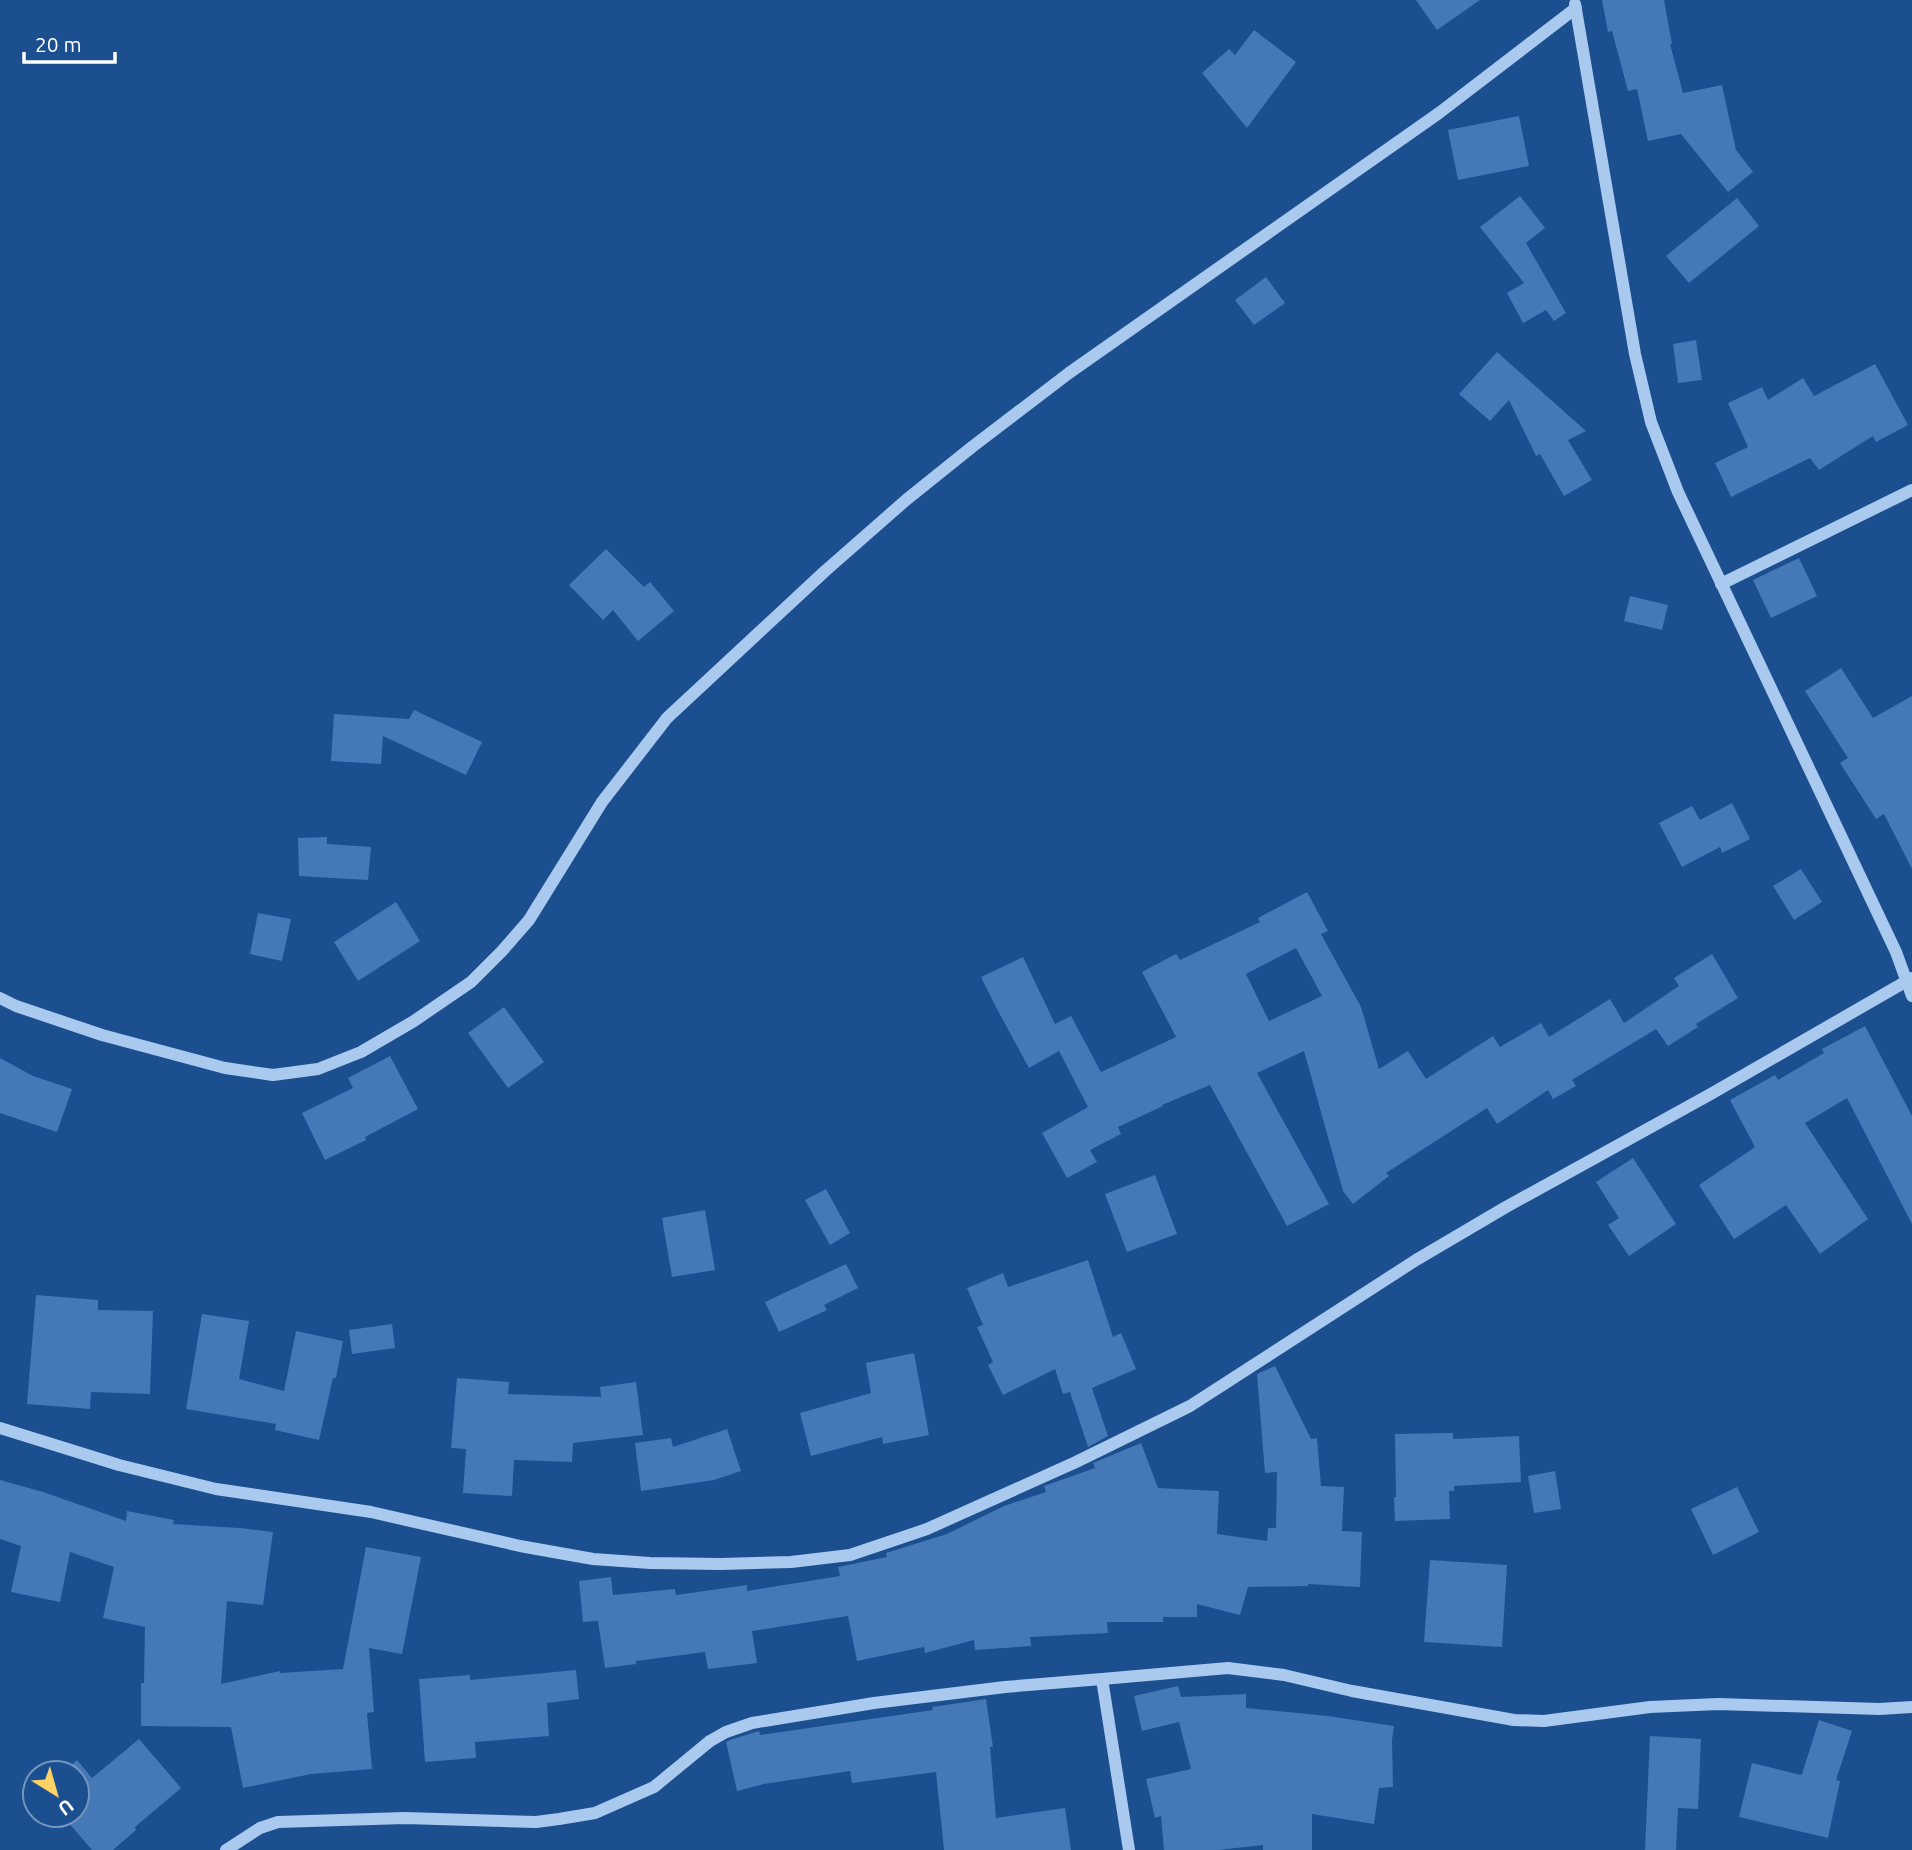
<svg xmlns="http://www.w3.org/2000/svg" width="1912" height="1850" font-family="Ubuntu,sans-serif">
	<rect width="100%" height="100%" fill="#1b4f8f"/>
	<g fill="#4478b7" fill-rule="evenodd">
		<polygon points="1416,0 1480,0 1437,30"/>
		<polygon points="1602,0 1664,0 1672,44 1670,44 1683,93 1722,85 1736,150 1753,172 1728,192 1681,134 1648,141 1637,89 1628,91 1612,31 1608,32"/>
		<polygon points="1254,30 1296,62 1247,128 1202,73 1229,49 1235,55"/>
		<polygon points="1519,116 1529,166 1458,180 1448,130"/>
		<polygon points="1520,196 1545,228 1526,243 1566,313 1554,321 1546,310 1523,323 1507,293 1524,283 1480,227"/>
		<polygon points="1737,198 1759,226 1689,283 1666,256"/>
		<polygon points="1266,277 1285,303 1254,325 1235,300"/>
		<polygon points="1696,340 1702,380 1678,383 1673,344"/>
		<polygon points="1497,352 1586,431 1568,440 1592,480 1564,496 1540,454 1536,456 1509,400 1490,421 1459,394"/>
		<polygon points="1875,364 1908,425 1876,442 1873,436 1819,470 1810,458 1731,497 1715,463 1748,447 1728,403 1762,387 1768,400 1803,378 1814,396"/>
		<polygon points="606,549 644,587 650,582 674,611 638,641 613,610 603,620 569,585"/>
		<polygon points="1799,558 1817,596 1771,618 1753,580"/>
		<polygon points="1630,596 1668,605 1662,630 1624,621"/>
		<polygon points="1841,668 1873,718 1912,696 1912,869 1884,814 1876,819 1840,763 1848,758 1805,691"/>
		<polygon points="414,710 482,742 466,775 383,736 381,764 331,761 334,714 409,719"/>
		<polygon points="1732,803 1750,839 1722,853 1720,847 1682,867 1659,823 1692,806 1700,820"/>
		<polygon points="327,837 327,844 371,847 368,880 299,876 298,838"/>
		<polygon points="1801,869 1822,902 1794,920 1773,886"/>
		<path d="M1307 892 1328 931 1321 934 1361 1007 1379 1069 1408 1051 1426 1079 1493 1036 1500 1047 1541 1023 1549 1037 1610 999 1624 1023 1679 986 1674 978 1712 954 1738 998 1696 1024 1698 1027 1668 1046 1656 1029 1572 1080 1576 1086 1553 1099 1548 1090 1497 1124 1487 1108 1386 1173 1389 1176 1353 1204 1343 1191 1304 1051 1257 1073 1329 1204 1287 1226 1210 1085 1162 1105 1163 1106 1118 1127 1121 1134 1090 1150 1097 1162 1067 1178 1042 1133 1088 1107 1059 1051 1029 1068 998 1011 981 977 1023 957 1055 1024 1071 1016 1101 1072 1176 1037 1142 972 1176 954 1180 960 1260 922 1258 918ZM1296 948 1322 996 1269 1021 1246 974Z"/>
		<polygon points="396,902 420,941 358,981 334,942"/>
		<polygon points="258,913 291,919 282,961 250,954"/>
		<polygon points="504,1007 544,1062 508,1088 468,1033"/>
		<polygon points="1865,1026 1912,1116 1912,1224 1847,1098 1805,1123 1868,1219 1820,1254 1786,1205 1734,1239 1699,1185 1755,1147 1730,1100 1775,1075 1778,1080 1824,1053 1822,1049"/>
		<polygon points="390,1056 418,1109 365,1137 366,1140 325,1160 302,1113 353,1088 348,1078"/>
		<polygon points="0,1058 33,1076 72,1089 57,1132 0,1113"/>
		<polygon points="1633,1158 1676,1224 1629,1256 1608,1225 1619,1218 1596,1182"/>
		<polygon points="1155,1175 1177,1234 1127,1252 1105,1194"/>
		<polygon points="826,1189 850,1233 830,1245 805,1200"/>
		<polygon points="705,1210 715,1270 672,1277 662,1218"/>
		<polygon points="1088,1260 1113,1337 1121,1333 1136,1369 1092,1388 1108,1436 1088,1447 1070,1392 1063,1394 1055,1369 1003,1395 988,1365 993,1362 977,1327 983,1325 967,1288 1003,1273 1008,1287"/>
		<polygon points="846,1264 858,1288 824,1305 827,1310 779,1332 765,1302"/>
		<polygon points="36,1295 98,1300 98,1310 153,1311 150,1394 91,1392 90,1409 27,1404"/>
		<polygon points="202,1314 249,1321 239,1379 284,1391 296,1331 343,1341 336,1378 333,1378 319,1440 275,1430 276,1424 186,1409"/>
		<polygon points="392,1324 395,1348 352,1354 349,1330"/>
		<polygon points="914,1353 929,1435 883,1444 882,1437 811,1456 800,1413 871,1393 866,1363"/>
		<polygon points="1275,1366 1311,1439 1317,1438 1321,1486 1344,1487 1342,1531 1362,1532 1360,1587 1308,1584 1308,1586 1248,1587 1240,1615 1197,1604 1197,1617 1163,1617 1163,1622 1107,1622 1108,1633 1030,1637 1031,1646 975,1650 974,1640 925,1653 924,1647 857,1661 848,1616 752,1631 757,1663 708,1669 705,1652 636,1661 636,1664 605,1668 598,1621 583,1622 579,1581 611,1577 613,1595 675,1589 676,1595 747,1585 747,1591 840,1576 838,1567 887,1557 886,1553 947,1534 1004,1506 1046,1492 1044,1486 1095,1468 1093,1463 1141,1443 1158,1488 1219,1491 1217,1534 1267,1541 1268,1528 1276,1528 1277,1472 1265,1473 1257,1374"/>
		<polygon points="457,1378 509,1382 508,1394 601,1397 600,1387 636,1382 643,1435 573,1443 572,1462 514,1460 512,1496 463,1493 466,1449 451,1448"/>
		<polygon points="727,1429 741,1471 714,1480 641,1491 635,1443 671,1438 673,1447"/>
		<polygon points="1453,1433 1453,1439 1519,1436 1521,1482 1454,1486 1454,1491 1449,1491 1450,1519 1395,1521 1394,1497 1396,1497 1395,1434"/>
		<polygon points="1555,1471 1561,1509 1534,1513 1528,1476"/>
		<polygon points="0,1480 43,1492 126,1521 127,1511 174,1520 173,1524 240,1528 273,1532 263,1605 227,1601 221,1684 280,1671 280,1673 343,1669 366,1547 421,1557 402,1654 369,1648 374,1712 367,1713 372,1769 311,1774 243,1788 231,1727 141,1726 141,1683 144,1683 145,1627 103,1618 114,1567 70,1552 60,1602 11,1592 21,1546 0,1539"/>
		<polygon points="1737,1487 1759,1532 1713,1555 1691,1509"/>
		<polygon points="1430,1560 1507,1565 1502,1647 1424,1642"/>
		<polygon points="576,1670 579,1699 547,1703 549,1736 475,1742 476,1758 425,1762 419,1679 470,1675 470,1680"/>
		<polygon points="1178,1686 1181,1697 1246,1694 1246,1708 1328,1716 1394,1726 1392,1740 1393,1787 1379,1788 1374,1824 1312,1814 1312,1850 1263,1850 1263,1845 1218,1850 1164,1850 1161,1816 1155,1818 1146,1779 1191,1769 1179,1722 1142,1731 1134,1696"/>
		<polygon points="986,1699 993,1747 990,1747 996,1818 1065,1808 1071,1850 944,1850 936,1772 852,1783 850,1771 764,1784 737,1791 726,1742 730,1740 759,1731 760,1735 933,1710 932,1707"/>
		<polygon points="1819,1720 1852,1731 1836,1780 1840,1781 1828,1838 1739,1817 1752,1763 1801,1775 1802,1774"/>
		<polygon points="1650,1736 1701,1739 1698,1809 1678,1808 1676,1850 1645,1850"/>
		<polygon points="139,1739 181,1788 135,1827 136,1830 113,1850 92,1850 62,1815 77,1815 77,1773 62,1773 77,1760 92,1778"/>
	</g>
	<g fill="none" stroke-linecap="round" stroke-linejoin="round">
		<g stroke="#a9c9ee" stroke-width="12">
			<polyline points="1575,4 1635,354 1651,422 1678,492 1896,952 1912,996"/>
			<polyline points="1721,584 1912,490"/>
			<polyline points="0,998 16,1006 102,1035 225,1068 273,1075 318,1069 361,1052 414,1021 471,982 502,951 529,920 602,802 667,718 824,572 906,500 972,447 1069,373 1439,113 1576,8"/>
			<polyline points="0,1428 119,1465 216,1489 371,1512 520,1546 593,1559 650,1563 721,1564 791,1562 850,1555 927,1529 1076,1462 1190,1406 1416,1260 1506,1207 1709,1095 1912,978"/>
			<polyline points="1102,1679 1228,1668 1284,1675 1352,1691 1514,1720 1544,1721 1650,1707 1718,1704 1879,1709 1912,1707"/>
			<polyline points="226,1850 260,1828 278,1822 405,1818 536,1822 559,1819 595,1813 654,1787 710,1741 726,1732 752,1723 874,1703 1005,1687 1102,1679 1129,1850"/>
		</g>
	</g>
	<g transform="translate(56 1794) rotate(143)"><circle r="33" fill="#1b4f8f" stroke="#7695bc" stroke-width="2"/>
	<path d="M0-5L12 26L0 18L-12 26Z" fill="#ffd166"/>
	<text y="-10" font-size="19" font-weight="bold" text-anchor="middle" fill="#ffffff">U</text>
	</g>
	<path d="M24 52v10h91v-10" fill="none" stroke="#ffffff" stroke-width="3.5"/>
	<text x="35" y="52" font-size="21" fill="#ffffff" stroke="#1b4f8f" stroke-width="5" paint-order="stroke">20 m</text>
</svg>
